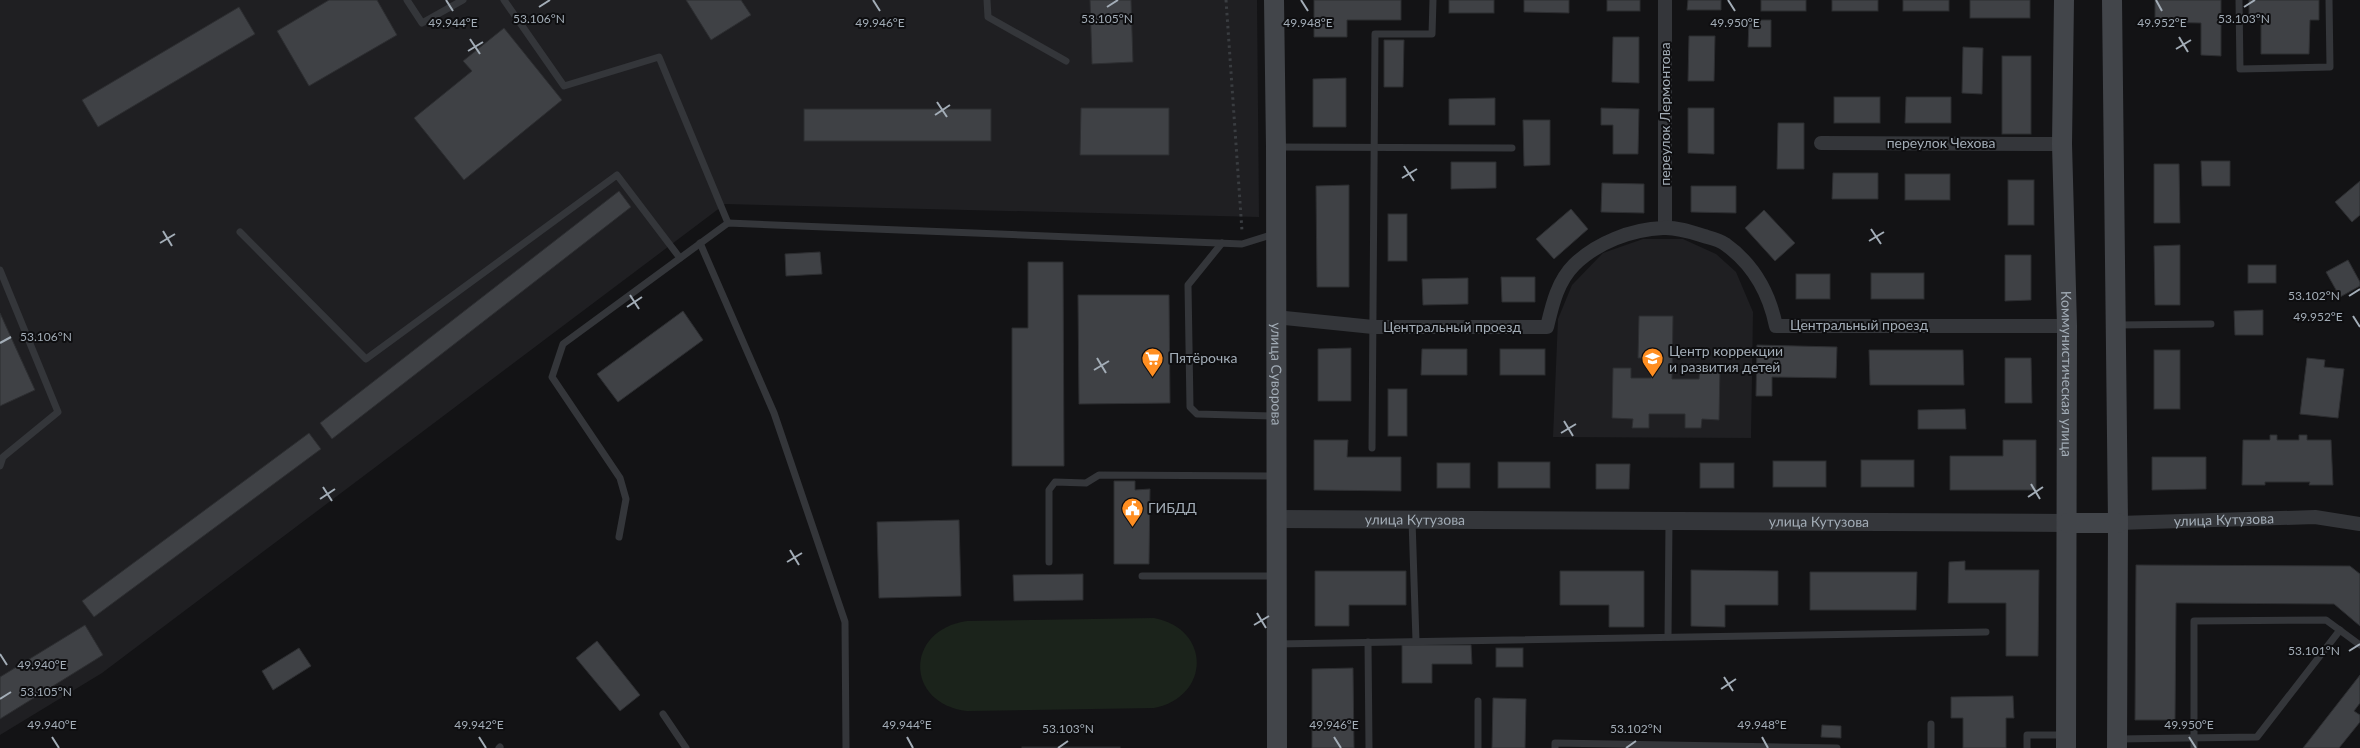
<svg xmlns="http://www.w3.org/2000/svg" width="2360" height="748" font-family="Lato,sans-serif">
	<rect width="100%" height="100%" fill="#131315"/>
	<g fill="#1f1f22">
		<polygon points="0,0 1257,0 1259,217 725,204 102,673 0,735"/>
		<polygon points="1643,239 1683,239 1716,254 1736,272 1753,312 1751,438 1553,437 1558,319 1572,285 1603,253"/>
	</g>
	<path fill="#1b231b" d="M1154 618C1211 629 1211 696 1154 708L967 711C905 704 904 630 967 621Z"/>
	<g fill="#3f4145" stroke="#2d2e31">
		<polygon points="329,0 377,0 397,35 309,86 277,31"/>
		<polygon points="686,0 741,0 751,15 711,40"/>
		<polygon points="1090,0 1131,0 1133,62 1092,64"/>
		<polygon points="1314,0 1401,0 1401,20 1347,20 1347,37 1314,37"/>
		<rect x="1449" y="0" width="45" height="13"/>
		<polygon points="1524,0 1569,0 1569,13 1524,12"/>
		<rect x="1607" y="0" width="33" height="11"/>
		<polygon points="1688,0 1721,0 1721,10 1687,10"/>
		<rect x="1761" y="0" width="45" height="11"/>
		<rect x="1832" y="0" width="46" height="11"/>
		<rect x="1903" y="0" width="46" height="11"/>
		<rect x="1970" y="0" width="60" height="18"/>
		<polygon points="2155,0 2221,0 2221,56 2201,55 2201,23 2155,22"/>
		<polygon points="2249,0 2319,0 2319,20 2310,20 2309,54 2261,54 2261,20 2249,19"/>
		<polygon points="239,7 255,34 98,127 82,100"/>
		<polygon points="1749,20 1771,20 1771,47 1748,47"/>
		<polygon points="504,28 562,100 464,180 414,118 472,71 463,61"/>
		<polygon points="1689,36 1715,36 1714,81 1688,81"/>
		<polygon points="1613,37 1639,37 1639,83 1612,82"/>
		<polygon points="1384,40 1404,40 1403,87 1384,87"/>
		<polygon points="1963,47 1983,48 1982,94 1962,93"/>
		<rect x="2002" y="56" width="29" height="78"/>
		<polygon points="1346,78 1346,127 1313,127 1313,79"/>
		<rect x="1834" y="97" width="46" height="26"/>
		<polygon points="1906,97 1951,97 1951,123 1905,123"/>
		<polygon points="1495,98 1495,125 1449,125 1449,99"/>
		<polygon points="1081,108 1169,108 1169,155 1080,155"/>
		<polygon points="1601,108 1639,109 1638,154 1613,154 1613,125 1601,125"/>
		<polygon points="1688,108 1714,108 1714,154 1688,153"/>
		<rect x="804" y="109" width="187" height="32"/>
		<polygon points="1523,120 1550,120 1550,165 1524,166"/>
		<polygon points="1778,123 1804,123 1804,169 1777,169"/>
		<polygon points="2201,161 2230,161 2230,186 2202,186"/>
		<polygon points="1451,162 1496,162 1496,188 1451,189"/>
		<polygon points="2154,164 2179,164 2180,223 2154,223"/>
		<polygon points="1833,173 1878,173 1878,199 1832,199"/>
		<rect x="1905" y="174" width="45" height="26"/>
		<rect x="2008" y="180" width="26" height="45"/>
		<polygon points="2360,181 2360,215 2352,222 2335,202"/>
		<polygon points="1602,183 1644,184 1644,213 1601,212"/>
		<polygon points="1349,185 1349,287 1317,287 1316,186"/>
		<polygon points="1691,186 1736,186 1736,213 1691,212"/>
		<polygon points="619,191 631,207 332,439 320,423"/>
		<polygon points="1571,209 1588,229 1554,259 1536,239"/>
		<polygon points="1764,210 1795,243 1775,261 1745,228"/>
		<rect x="1388" y="214" width="19" height="47"/>
		<polygon points="2180,245 2180,305 2155,305 2154,246"/>
		<polygon points="820,252 822,274 786,276 785,254"/>
		<polygon points="2005,255 2031,255 2031,300 2005,301"/>
		<polygon points="2348,260 2360,282 2360,286 2340,297 2326,272"/>
		<polygon points="1028,262 1063,262 1064,466 1012,466 1012,328 1028,328"/>
		<rect x="2248" y="265" width="28" height="18"/>
		<rect x="1871" y="273" width="53" height="26"/>
		<rect x="1796" y="274" width="34" height="25"/>
		<polygon points="1501,277 1535,277 1535,302 1502,302"/>
		<polygon points="1468,278 1468,304 1423,305 1422,279"/>
		<polygon points="1078,295 1169,295 1170,403 1079,404"/>
		<polygon points="2263,310 2263,335 2235,335 2234,311"/>
		<polygon points="683,311 703,340 618,402 597,374"/>
		<polygon points="0,313 35,390 0,406"/>
		<polygon points="1639,316 1673,316 1672,379 1699,379 1700,368 1720,368 1719,420 1702,419 1701,428 1685,428 1685,414 1649,414 1649,428 1632,428 1633,419 1612,418 1613,368 1631,368 1631,378 1651,378 1652,358 1638,358"/>
		<polygon points="1757,345 1837,347 1836,378 1772,377 1772,396 1756,396"/>
		<polygon points="1351,348 1351,401 1318,401 1318,349"/>
		<polygon points="1422,349 1467,349 1467,375 1421,375"/>
		<rect x="1500" y="349" width="45" height="26"/>
		<polygon points="1869,350 1963,350 1964,385 1870,385"/>
		<rect x="2154" y="350" width="26" height="59"/>
		<polygon points="2005,358 2031,358 2032,403 2005,403"/>
		<polygon points="2307,358 2325,360 2324,367 2344,369 2338,418 2300,414"/>
		<rect x="1388" y="389" width="19" height="47"/>
		<polygon points="1965,409 1966,429 1918,429 1918,410"/>
		<polygon points="309,433 321,449 94,617 82,601"/>
		<polygon points="2270,435 2277,435 2277,440 2299,440 2299,435 2307,435 2307,440 2331,440 2333,485 2309,485 2310,482 2265,482 2265,485 2242,485 2243,440 2270,440"/>
		<polygon points="1314,440 1348,440 1347,457 1401,457 1401,491 1314,490"/>
		<polygon points="2003,440 2036,440 2036,490 1950,490 1950,456 2003,456"/>
		<polygon points="2152,457 2206,457 2206,489 2152,490"/>
		<rect x="1861" y="460" width="53" height="27"/>
		<rect x="1773" y="461" width="53" height="26"/>
		<rect x="1498" y="462" width="52" height="26"/>
		<rect x="1437" y="463" width="33" height="25"/>
		<rect x="1700" y="463" width="34" height="25"/>
		<polygon points="1596,464 1630,464 1629,489 1596,489"/>
		<polygon points="1114,481 1135,481 1135,490 1150,489 1149,564 1114,564"/>
		<polygon points="959,520 961,596 879,598 877,522"/>
		<polygon points="1965,561 1965,570 2039,570 2038,656 2006,656 2006,603 1948,603 1949,562"/>
		<polygon points="2136,565 2350,566 2360,574 2360,626 2334,604 2176,603 2175,720 2135,720"/>
		<polygon points="1691,570 1778,571 1778,605 1725,605 1725,627 1691,626"/>
		<polygon points="1315,571 1406,571 1406,605 1349,605 1349,626 1315,626"/>
		<polygon points="1560,571 1644,571 1644,627 1609,627 1609,605 1560,605"/>
		<polygon points="1810,572 1917,572 1916,610 1810,610"/>
		<polygon points="1083,574 1083,600 1014,601 1013,575"/>
		<polygon points="85,625 103,655 0,719 0,677"/>
		<polygon points="597,641 640,695 620,711 576,658"/>
		<polygon points="1402,645 1471,645 1472,664 1432,664 1432,683 1402,683"/>
		<polygon points="299,648 311,666 273,690 262,671"/>
		<rect x="1496" y="648" width="27" height="19"/>
		<polygon points="1353,668 1354,748 1312,748 1312,669"/>
		<polygon points="2360,675 2360,703 2354,711 2360,715 2360,722 2339,748 2303,748"/>
		<polygon points="2013,696 2014,718 2006,718 2006,748 1963,748 1963,718 1951,718 1951,697"/>
		<polygon points="1493,698 1526,699 1525,748 1492,748"/>
		<polygon points="1822,725 1841,726 1841,738 1821,737"/>
		<rect x="1022" y="747" width="98" height="1"/>
	</g>
	<g fill="none" stroke-linecap="round" stroke-linejoin="round">
		<polyline stroke="#3a3d41" stroke-width="3" stroke-dasharray="2.5 4" stroke-linecap="butt" points="1226,0 1242,231"/>
		<g stroke="#34363a" stroke-width="7">
			<polyline points="407,0 422,23 463,0"/>
			<polyline points="504,0 564,86 659,57 728,223"/>
			<polyline points="987,0 988,17 1066,61"/>
			<polyline points="2239,0 2240,69 2330,67 2329,0"/>
			<polyline points="1277,147 1512,148"/>
			<polyline points="240,232 366,359 617,175 680,258"/>
			<polyline points="700,243 774,413 845,622 846,748"/>
			<polyline points="1222,243 1188,285 1190,407 1197,414 1275,416"/>
			<polyline points="0,270 58,412 3,457 0,466"/>
			<polyline points="2117,325 2211,324"/>
			<polyline points="1372,448 1375,34 1432,34 1433,0"/>
			<polyline points="1412,520 1416,641"/>
			<polyline points="619,537 626,499 620,478 552,377 563,344 728,223 1242,244 1274,234"/>
			<polyline points="1049,562 1049,490 1055,482 1086,483 1099,475 1276,476"/>
			<polyline points="1142,576 1274,576"/>
			<polyline points="1668,637 1669,521"/>
			<polyline points="1368,642 1369,748"/>
			<polyline points="1277,644 1986,632"/>
			<polyline points="1478,701 1478,748"/>
			<polyline points="663,714 686,748"/>
			<polyline points="2118,739 2257,737 2340,630"/>
			<polyline points="499,748 500,747"/>
			<polyline points="1555,748 1555,743 1837,748"/>
			<polyline points="1931,748 1931,724"/>
			<polyline points="2027,748 2027,735 2064,735"/>
			<polyline points="2194,748 2194,621 2326,620 2360,645"/>
		</g>
		<g stroke="#34363a" stroke-width="14">
			<polyline points="1821,143 2062,144"/>
			<polyline points="1665,227 1665,0"/>
			<path d="M1275 317 1373 327H1547C1552 306 1557 282 1574 265 1596 243 1632 229 1663 228 1677 227 1691 232 1704 236 1711 238 1720 240 1725 244 1753 264 1769 292 1776 326H2067"/>
			<path id="s1" d="M2118 523 2315 517 2360 524"/>
		</g>
		<path stroke="#34363a" stroke-width="18" id="s2" d="M1277 519 2067 523"/>
		<g stroke="#42454a" stroke-width="20">
			<path id="s3" d="M1274 0 1276 147 1277 748"/>
			<path id="s4" d="M2064 0 2062 144 2067 326 2066 748"/>
			<polyline points="2112,0 2118,523 2117,748"/>
			<polyline points="2067,523 2118,523"/>
		</g>
	</g>
	<path fill="none" stroke="#a3adb7" stroke-width="2" d="M446 0 453 11M873 0 880 11M1301 0 1308 11M1728 0 1735 11M2156 0 2162 11M539 7 550 0M1107 7 1118 0M2244 7 2255 0M2179 37 2188 52M470 39 480 54M2176 49 2191 40M468 51 483 42M937 102 947 117M935 115 950 105M1404 166 1414 181M1402 178 1417 169M1871 229 1881 244M163 231 172 246M1869 241 1884 232M160 243 175 234M630 295 639 309M2349 296 2360 289M627 307 642 297M2353 316 2360 327M0 343 11 337M1097 358 1106 373M1094 370 1109 361M1564 421 1573 436M1561 433 1576 424M2031 484 2040 499M323 487 332 501M2028 497 2043 487M320 499 335 489M790 550 799 565M787 562 802 553M1257 613 1266 628M1254 625 1269 616M2349 651 2360 644M0 654 7 665M1724 677 1733 691M1721 689 1736 679M0 699 11 692M52 737 59 748M479 737 486 748M907 737 913 748M1334 737 1341 748M1762 737 1768 748M2189 737 2196 748M1058 748 1068 741M1626 748 1636 741"/>
	<defs>
		<symbol id="supermarket-pin" viewBox="-11 -11 22 30"><path d="M0 17L-7.5 6A9.5 9.5 0 1 1 7.5 6Z" fill="#ff8e21" stroke="#0e0e10"/><path d="M-6-5.5h2.5l.6 2H6L4.5 2H-2.5L-4.4-4H-6ZM-1.5 3.2a1.3 1.3 0 1 0 .1 0ZM3 3.2a1.3 1.3 0 1 0 .1 0Z" fill="#fff"/></symbol>
		<symbol id="school-pin" viewBox="-11 -11 22 30"><path d="M0 17L-7.5 6A9.5 9.5 0 1 1 7.5 6Z" fill="#ff8e21" stroke="#0e0e10"/><path d="M0-5L7-2L0 1L-7-2ZM-4 1L0 2.5L4 1V4Q0 6-4 4Z" fill="#fff"/></symbol>
		<symbol id="civic-pin" viewBox="-11 -11 22 30"><path d="M0 17L-7.5 6A9.5 9.5 0 1 1 7.5 6Z" fill="#ff8e21" stroke="#0e0e10"/><path d="M-.6-6.5H3V-4.5H.6V-3L4-1V1h2V6H-6V1h2V-1L-.6-3ZM-1.2 2.5V6h2.4V2.5Z" fill="#fff"/></symbol>
	</defs>
	<g fill-rule="evenodd">
		<use href="#supermarket-pin" x="1140" y="346" width="25" height="34"/>
		<use href="#school-pin" x="1640" y="346" width="25" height="34"/>
		<use href="#civic-pin" x="1120" y="496" width="25" height="34"/>
	</g>
	<g text-anchor="middle" stroke-width="4" stroke-linejoin="round" paint-order="stroke">
		<g font-size="14" fill="#a3adb7" stroke="#0e0e10">
			<text transform="translate(1665 114) rotate(-90)" y="5">переулок Лермонтова</text>
			<text x="1941" y="148">переулок Чехова</text>
			<text x="1859" y="330">Центральный проезд</text>
			<text x="1452" y="332">Центральный проезд</text>
			<text dy="5" stroke="none"><textPath href="#s3" startOffset="374">улица Суворова</textPath></text>
			<text dy="5" stroke="none"><textPath href="#s4" startOffset="374">Коммунистическая улица</textPath></text>
			<text dy="5" stroke="none"><textPath href="#s1" startOffset="106">улица Кутузова</textPath></text>
			<text dy="5" stroke="none"><textPath href="#s2" startOffset="138">улица Кутузова</textPath></text>
			<text dy="5" stroke="none"><textPath href="#s2" startOffset="542">улица Кутузова</textPath></text>
		</g>
		<g font-size="14" fill="#a3adb7" stroke="#0e0e10" text-anchor="start">
			<text x="1669" y="356">Центр коррекции<tspan x="1669" dy="16">и развития детей</tspan></text>
			<text x="1169" y="363">Пятёрочка</text>
			<text x="1148" y="513">ГИБДД</text>
		</g>
	</g>
	<g font-size="12" text-anchor="middle" fill="#a3adb7" stroke="#0e0e10" stroke-width="4" stroke-linejoin="round" paint-order="stroke">
		<text x="539" y="23">53.106°N</text>
		<text x="1107" y="23">53.105°N</text>
		<text x="2244" y="23">53.103°N</text>
		<text x="453" y="27">49.944°E</text>
		<text x="880" y="27">49.946°E</text>
		<text x="1308" y="27">49.948°E</text>
		<text x="1735" y="27">49.950°E</text>
		<text x="2162" y="27">49.952°E</text>
		<text x="2314" y="300">53.102°N</text>
		<text x="2318" y="321">49.952°E</text>
		<text x="46" y="341">53.106°N</text>
		<text x="2314" y="655">53.101°N</text>
		<text x="42" y="669">49.940°E</text>
		<text x="46" y="696">53.105°N</text>
		<text x="52" y="729">49.940°E</text>
		<text x="479" y="729">49.942°E</text>
		<text x="907" y="729">49.944°E</text>
		<text x="1334" y="729">49.946°E</text>
		<text x="1762" y="729">49.948°E</text>
		<text x="2189" y="729">49.950°E</text>
		<text x="1068" y="733">53.103°N</text>
		<text x="1636" y="733">53.102°N</text>
	</g>
</svg>
